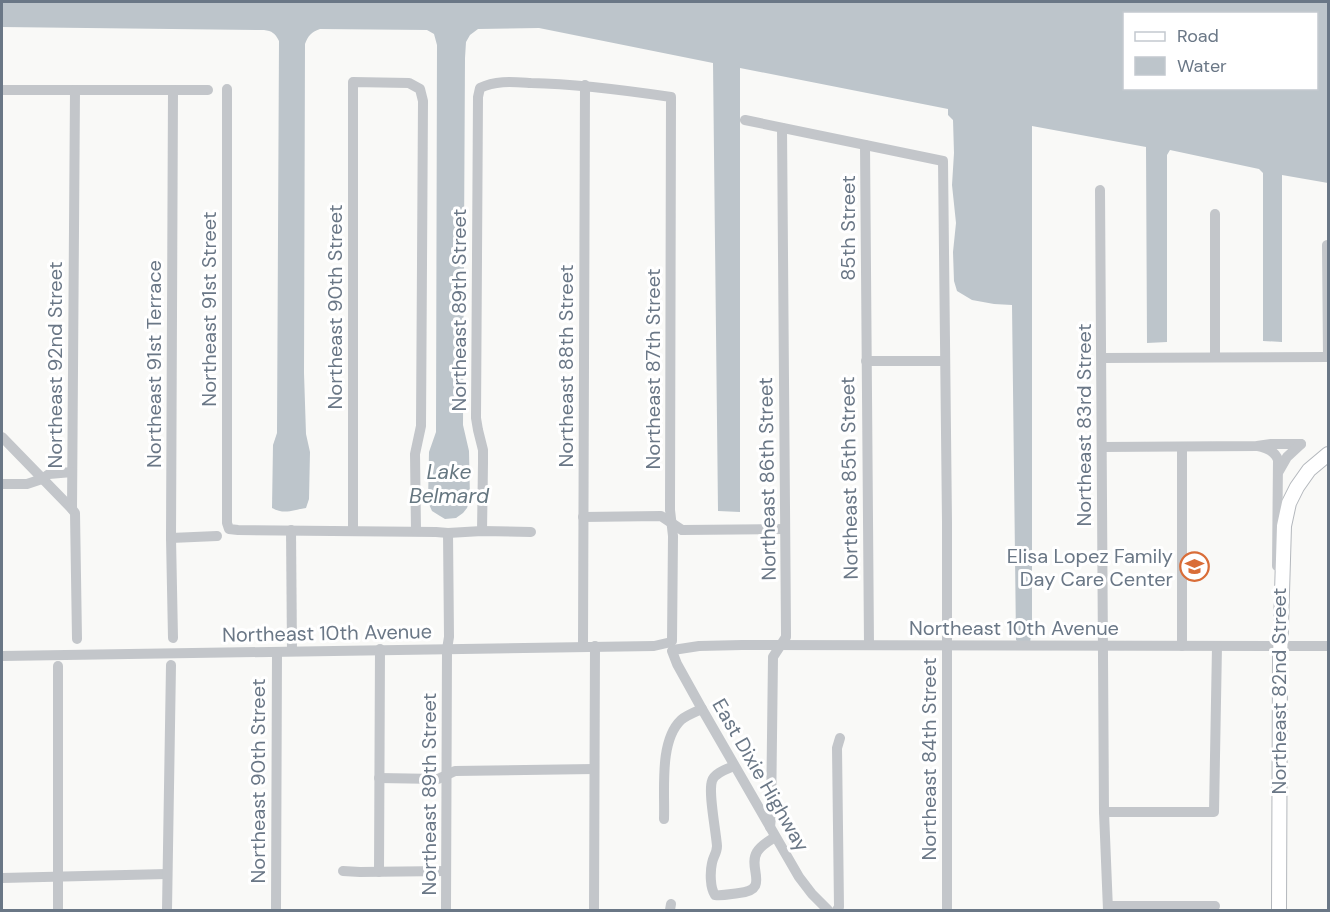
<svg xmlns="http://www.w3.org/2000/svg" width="1330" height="912" font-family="'DM Sans',sans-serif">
	<rect width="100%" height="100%" fill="#f9f9f7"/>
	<path fill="#bdc5cb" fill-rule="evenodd" d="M2 2H1328V183L1282 175V342L1263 341V173L1259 169 1170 150 1167 155V342L1147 343 1146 147 1032 126V623L1030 644 1019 643 1016 640 1012 305 994 304 972 300 957 291 954 281 953 252 956 223 952 185 954 153 953 120 948 115V109L740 68V512L718 511 713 63 539 28 478 29 470 35 466 42 465 58 463 425 469 451 470 499 467 508 463 513 456 518 445 519 440 516 432 511 428 502 429 452 436 432 437 45 434 34 427 30 320 29C311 32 308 36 305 44L304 373 306 434 310 452 309 499 306 508C292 510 285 515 272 508L273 445 277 433 279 41C275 33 272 31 264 30L2 27ZM1124 14H1316V88H1124Z"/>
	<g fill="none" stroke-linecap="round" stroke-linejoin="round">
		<defs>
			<polyline id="major" points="1279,910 1280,659 1284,526 1289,503 1297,487 1309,470 1328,454"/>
		</defs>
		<use href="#major" stroke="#b4b8bd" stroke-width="16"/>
		<g stroke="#c3c6ca" stroke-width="10">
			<polyline points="227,89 227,523 229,529 238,530 436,532 448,533 482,531 531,532"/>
			<polyline points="2,90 208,90"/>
			<polyline points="75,90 72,509 75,513 77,639"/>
			<polyline points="745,120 943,161 947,522 947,910"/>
			<polyline points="865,145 869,645"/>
			<polyline points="1100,190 1104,812 1108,910"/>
			<polyline points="1215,214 1215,357"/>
			<polyline points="1327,245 1328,357"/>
			<polyline points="1102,358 1328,357"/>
			<polyline points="866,361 945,361"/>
			<polyline points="2,437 72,509"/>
			<path d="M1258 446C1267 448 1275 451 1278 460L1277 566"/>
			<polyline points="1102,447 1257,446 1271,444 1301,444"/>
			<polyline points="1182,447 1182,646"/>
			<polyline points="1279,471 1287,457 1301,444"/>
			<polyline points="2,484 27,484 42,479 49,474 72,472"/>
			<polyline points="583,517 661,516 682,530 785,529"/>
			<polyline points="291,530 292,651"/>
			<polyline points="353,531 353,82 409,83 420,89 423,101 421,426 415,454 416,531"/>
			<path d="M482 531 483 463V450L478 430 476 418 478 97 480 88C496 80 514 82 531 83 578 84 624 90 671 97L670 510 673 536 672 641"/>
			<polyline points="171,538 217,536"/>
			<polyline points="173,638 171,538 173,90"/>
			<polyline points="583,646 585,85"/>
			<polyline points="673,650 699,646 742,645 1328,646"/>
			<polyline points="672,651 677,664 702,709 799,877 812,894 828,910"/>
			<polyline points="2,656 654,646 667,643"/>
			<path d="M734 766C727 769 714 773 712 781 708 792 716 831 717 846 717 853 713 857 712 863 710 872 710 888 715 895 723 896 730 894 739 893 771 890 747 868 757 852 761 845 769 841 775 837"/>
			<polyline points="379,778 438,779 455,771 594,769"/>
			<polyline points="1104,812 1214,812 1217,646"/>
			<path d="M664 819C665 790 659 741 681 720 687 715 695 712 702 709"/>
			<polyline points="770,827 771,817 773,657 786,637 786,633 782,128"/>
			<polyline points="343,871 360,872 446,871"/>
			<polyline points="379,872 380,649"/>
			<polyline points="2,878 167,874"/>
			<polyline points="1108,906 1215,906"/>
			<polyline points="58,910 58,666"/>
			<polyline points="167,910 171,665"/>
			<polyline points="276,910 277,652"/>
			<polyline points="446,910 447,649 449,637 448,533"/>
			<polyline points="594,910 595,646"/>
			<polyline points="670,910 671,904"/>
			<polyline points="837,910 839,907 837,748 840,738"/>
		</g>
		<use href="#major" stroke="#fff" stroke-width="14"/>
	</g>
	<defs>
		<symbol id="school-ring" viewBox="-11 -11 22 22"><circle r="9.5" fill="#fff" stroke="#d96d38" stroke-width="1.5"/><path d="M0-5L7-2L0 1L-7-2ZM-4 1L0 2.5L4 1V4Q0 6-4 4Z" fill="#d96d38"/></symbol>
	</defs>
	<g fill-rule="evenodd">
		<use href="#school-ring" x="1178" y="550" width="33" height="33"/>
	</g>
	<g text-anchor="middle" stroke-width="6" stroke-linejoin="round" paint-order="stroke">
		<g font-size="20" fill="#6a7786" stroke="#fff">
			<text transform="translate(848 228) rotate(-90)" y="7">85th Street</text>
			<text transform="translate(335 307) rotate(-90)" y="7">Northeast 90th Street</text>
			<text transform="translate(209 309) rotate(-90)" y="7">Northeast 91st Street</text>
			<text transform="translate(459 310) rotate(-90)" y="7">Northeast 89th Street</text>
			<text transform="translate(154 364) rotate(-90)" y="7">Northeast 91st Terrace</text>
			<text transform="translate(55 365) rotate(-90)" y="7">Northeast 92nd Street</text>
			<text transform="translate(566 366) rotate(-90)" y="7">Northeast 88th Street</text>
			<text transform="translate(653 369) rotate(-90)" y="7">Northeast 87th Street</text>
			<text transform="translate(1084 425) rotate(-90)" y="7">Northeast 83rd Street</text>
			<text transform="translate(849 478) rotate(-91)" y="7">Northeast 85th Street</text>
			<text transform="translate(767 479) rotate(-91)" y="7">Northeast 86th Street</text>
			<text x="1014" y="635">Northeast 10th Avenue</text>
			<text transform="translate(327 633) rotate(-1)" y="7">Northeast 10th Avenue</text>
			<text transform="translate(1279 691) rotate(-90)" y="7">Northeast 82nd Street</text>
			<text transform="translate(929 759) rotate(-90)" y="7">Northeast 84th Street</text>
			<text transform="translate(761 775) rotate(60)" y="7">East Dixie Highway</text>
			<text transform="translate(258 781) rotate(-90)" y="7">Northeast 90th Street</text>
			<text transform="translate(429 794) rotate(-90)" y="7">Northeast 89th Street</text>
		</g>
		<g font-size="20" fill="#6a7786" stroke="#fff" text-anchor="end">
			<text x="1173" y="563">Elisa Lopez Family<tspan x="1173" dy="23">Day Care Center</tspan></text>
		</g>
		<g font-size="21" font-style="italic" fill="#667781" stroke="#fff">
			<text x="449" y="479">Lake<tspan x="449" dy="24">Belmard</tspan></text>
		</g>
	</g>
	<rect width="1330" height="912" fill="none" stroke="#6a7786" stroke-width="6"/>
	<rect x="1123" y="12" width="195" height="78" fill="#ffffff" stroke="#c3c9cf" stroke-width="1.5"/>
	<rect x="1135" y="32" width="30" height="9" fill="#ffffff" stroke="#c3c9cf" stroke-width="1.5"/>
	<text x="1177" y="42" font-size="18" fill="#6a7786">Road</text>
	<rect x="1135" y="57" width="30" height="18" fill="#bdc5cb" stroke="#c3c9cf" stroke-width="1.5"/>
	<text x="1177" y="72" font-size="18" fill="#6a7786">Water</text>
</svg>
